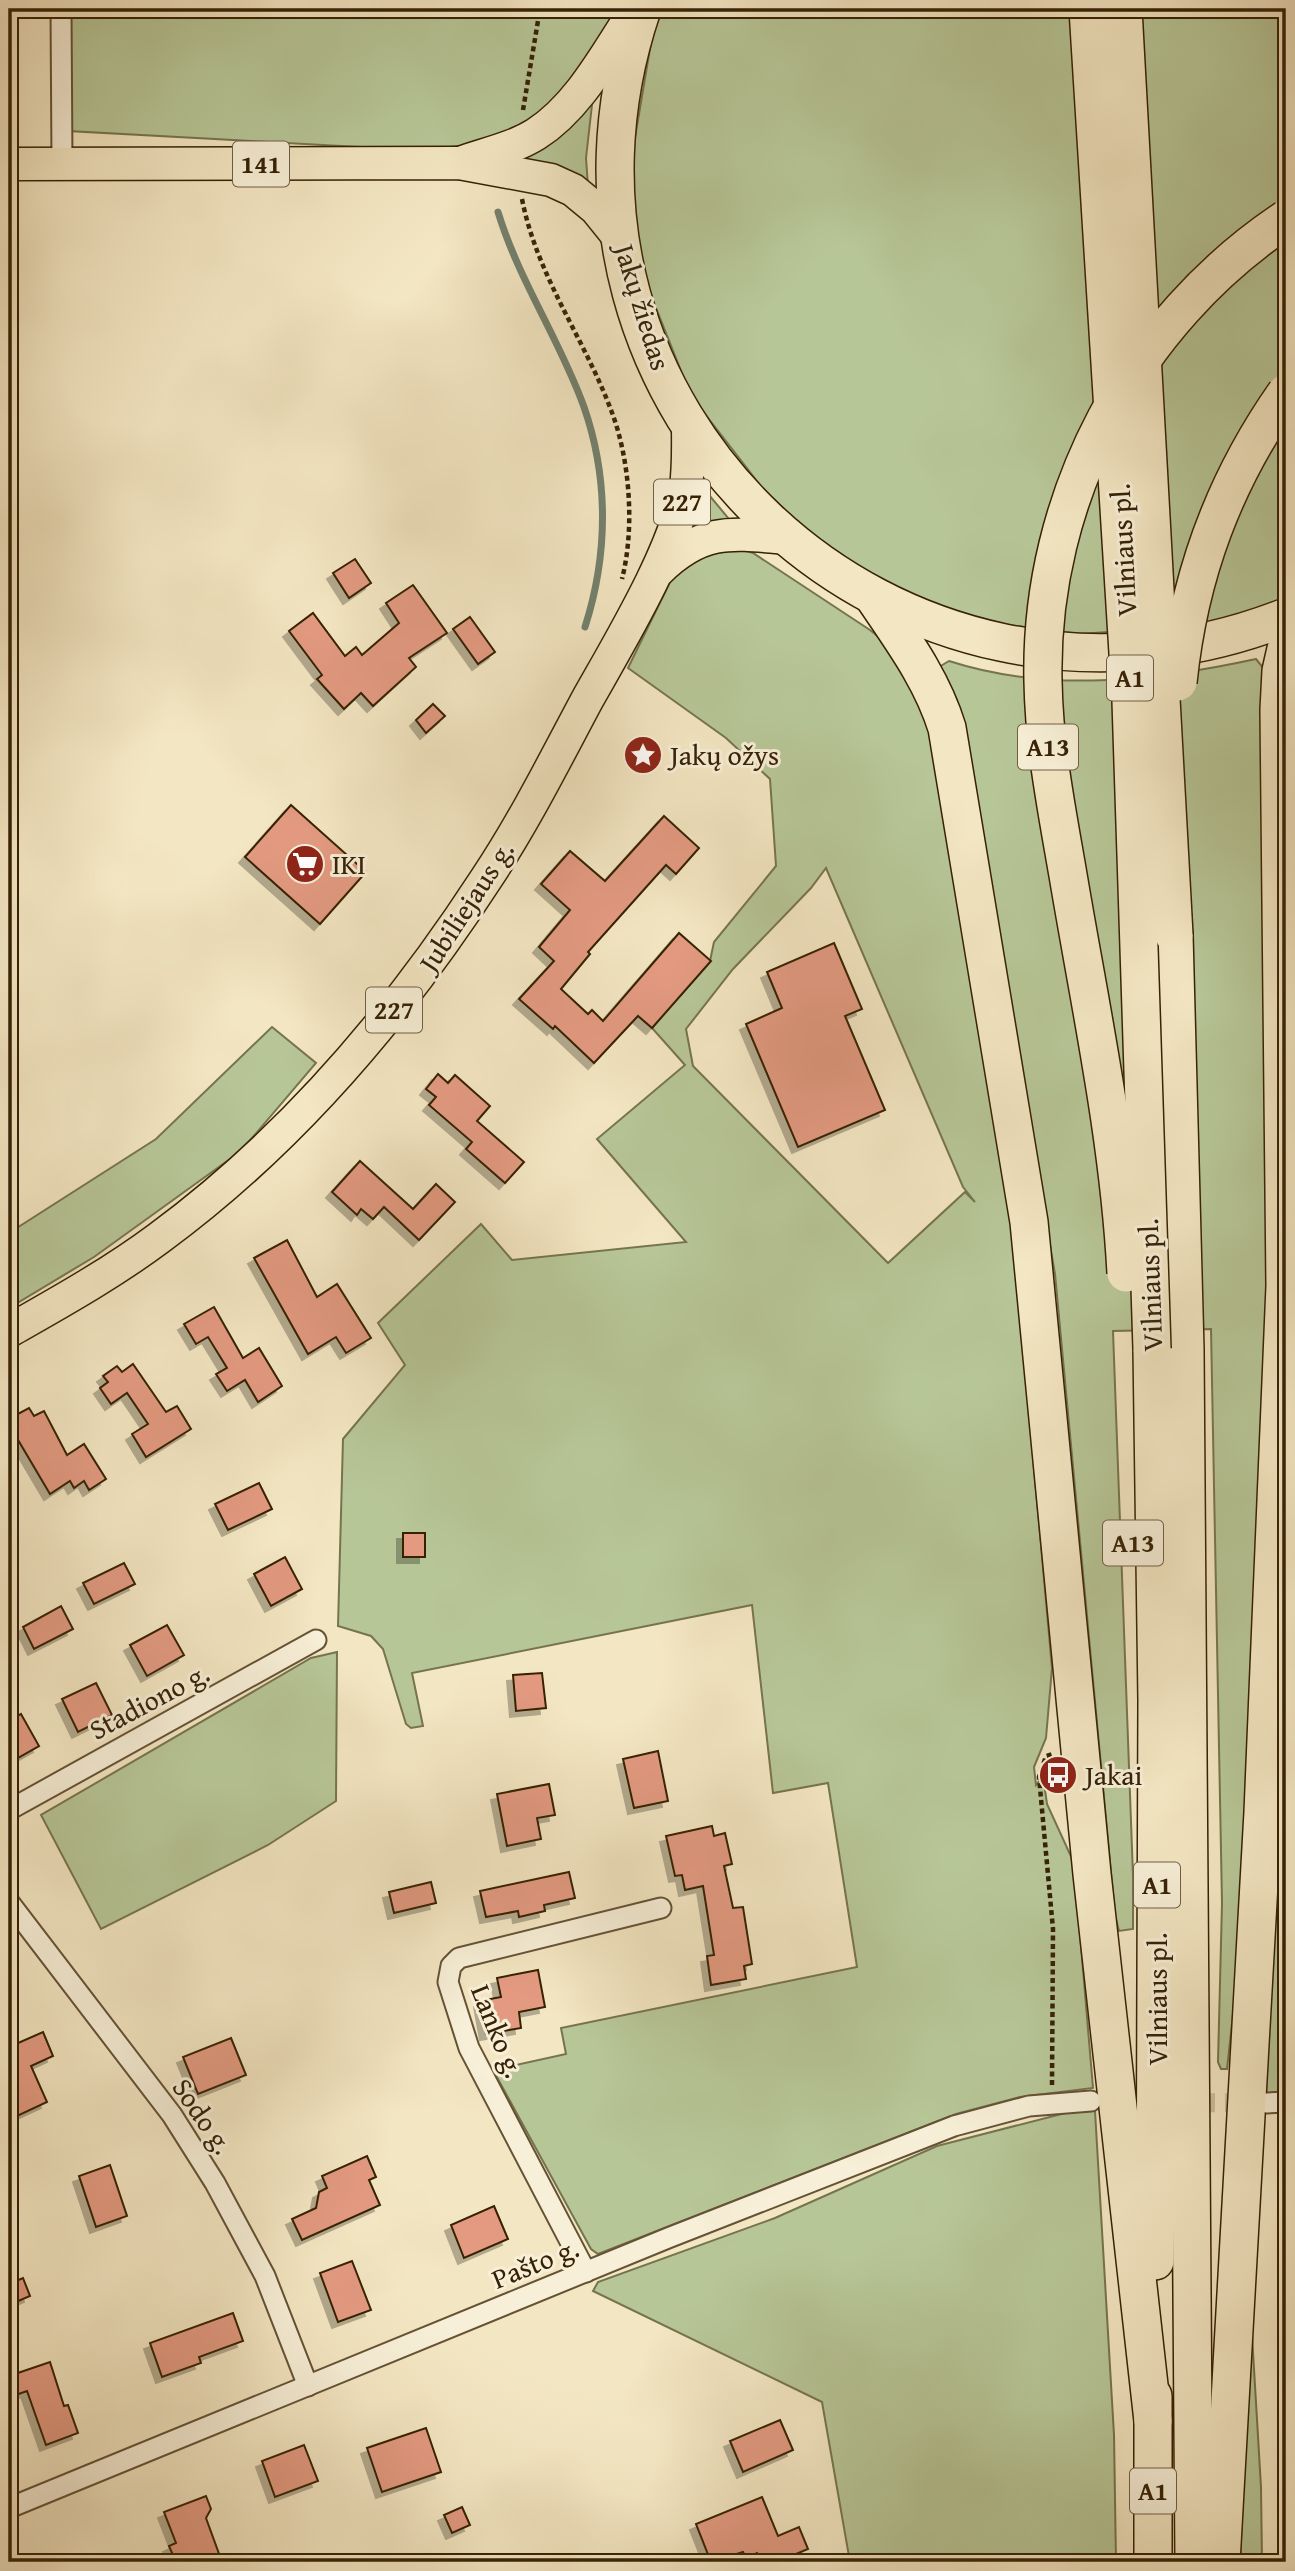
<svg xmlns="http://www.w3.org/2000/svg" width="1295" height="2571" font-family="'Gentium Book Plus',serif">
	<defs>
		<filter id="shadow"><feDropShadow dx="-6" dy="6" stdDeviation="0" flood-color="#0004"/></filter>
	</defs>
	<rect width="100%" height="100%" fill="#f3e6c2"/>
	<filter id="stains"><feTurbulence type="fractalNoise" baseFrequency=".00286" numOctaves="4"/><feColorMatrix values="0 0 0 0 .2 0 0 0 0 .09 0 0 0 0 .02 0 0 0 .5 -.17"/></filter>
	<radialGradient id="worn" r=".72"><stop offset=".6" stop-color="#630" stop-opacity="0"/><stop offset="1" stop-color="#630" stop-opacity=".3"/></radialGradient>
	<g fill="#b7c697" stroke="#76744e" stroke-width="2" fill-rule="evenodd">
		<polygon points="67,9 614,9 596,58 569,95 494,143 415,150 68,131"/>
		<polygon points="660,9 1286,9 1286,597 1223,623 1081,634 991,623 906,594 852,564 809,532 767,494 691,396 643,275 627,185 655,19"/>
		<polygon points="593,96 586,158 588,186 503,157"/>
		<polygon points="699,483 729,519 697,526 683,536"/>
		<path d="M733 546 753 553 870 630 900 654 922 687 1028 1301 1029 1412 1052 1668 1046 1738 1034 1767 1036 1785 1043 1776 1047 1804 1074 1863 1093 2088 1020 2097 956 2114 598 2254 591 2249 493 2070 566 2054 561 2028 857 1967 828 1783 773 1793 752 1605 412 1673 423 1726 411 1728 406 1724 383 1649 371 1636 338 1626 343 1439 405 1365 378 1323 481 1224 512 1260 686 1242 597 1139 685 1065 652 1028 710 961 714 942 776 866 770 779 726 738 628 668 674 574 691 556ZM826 868 963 1187 975 1202 965 1192 888 1263 693 1066 686 1029 733 969 811 888Z"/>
		<path d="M1256 659 1265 670 1269 1370 1250 1860 1227 2069H1221L1218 2062 1222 1903 1211 1329 1113 1331 1133 1876V1929L1119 1931 1115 1915 1055 1274 957 700 939 667 949 661C1048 693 1155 681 1256 659Z"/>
		<polygon points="272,1027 316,1063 241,1151 94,1257 9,1308 9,1233 156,1139"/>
		<polygon points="337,1652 336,1801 268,1845 101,1929 41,1815 311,1658"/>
		<polygon points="1286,1856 1286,2093 1262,2093 1274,1914"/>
		<polygon points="1073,2111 1095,2111 1114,2435 1116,2562 850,2562 822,2402 593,2291 598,2282 775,2218 937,2146"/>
		<polygon points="1251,2318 1261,2487 1262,2562 1240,2562"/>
	</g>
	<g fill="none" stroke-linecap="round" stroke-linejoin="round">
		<path stroke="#73806d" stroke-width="7" d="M498 212C519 281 560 340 584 407 609 479 608 555 585 627"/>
	</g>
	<g fill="#e39a81" stroke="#362106" stroke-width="2" filter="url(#shadow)">
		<polygon points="355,559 371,583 349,598 333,573"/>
		<polygon points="413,585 447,633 409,658 416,667 373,706 361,693 344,709 317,679 322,675 289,631 313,613 345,656 356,647 362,655 399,623 386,603"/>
		<polygon points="470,617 495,652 478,664 453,629"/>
		<polygon points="433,704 445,716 426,733 416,720"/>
		<polygon points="291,805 366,872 320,924 245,857"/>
		<polygon points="664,816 699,848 676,874 666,865 588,952 590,954 561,989 588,1014 592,1010 603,1021 679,933 711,961 652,1028 638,1016 594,1063 555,1026 553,1029 519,999 554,961 539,947 570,910 541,884 570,851 605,881"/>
		<polygon points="834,943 862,1009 845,1016 885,1110 798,1147 746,1024 782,1008 767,972"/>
		<polygon points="438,1074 448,1083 455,1075 490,1106 477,1121 524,1162 505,1183 466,1149 472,1142 429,1105 436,1097 426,1089"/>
		<polygon points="360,1161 413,1209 436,1184 455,1202 419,1240 384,1207 373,1219 361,1209 357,1215 332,1192"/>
		<polygon points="287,1240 317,1297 337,1284 371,1338 346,1353 336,1337 308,1354 254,1258"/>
		<polygon points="214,1307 243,1358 259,1348 282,1386 258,1402 245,1380 227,1391 216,1374 227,1368 208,1337 196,1344 184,1324"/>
		<polygon points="133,1364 166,1412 177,1406 191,1429 146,1457 132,1434 148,1424 127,1393 111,1404 100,1388 108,1382 103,1376 117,1366 122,1372"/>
		<polygon points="29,1408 34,1416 44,1411 67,1455 84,1444 106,1479 89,1490 84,1481 74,1488 70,1481 50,1494 11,1428 18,1424 14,1416"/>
		<polygon points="259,1483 272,1509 228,1530 215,1504"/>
		<rect x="403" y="1533" width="22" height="24"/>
		<polygon points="285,1557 302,1589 271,1606 254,1574"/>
		<polygon points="124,1563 135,1584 94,1604 83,1583"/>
		<polygon points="61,1606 73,1629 34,1649 23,1627"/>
		<polygon points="167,1625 184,1655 147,1676 130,1645"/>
		<polygon points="542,1673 546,1708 516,1711 513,1675"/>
		<polygon points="96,1683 112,1715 78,1732 62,1699"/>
		<polygon points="21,1714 39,1746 9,1763 9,1721"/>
		<polygon points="658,1751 668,1801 634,1808 623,1759"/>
		<polygon points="549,1784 555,1815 537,1818 541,1839 507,1846 497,1794"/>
		<polygon points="712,1826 714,1836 725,1833 732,1864 724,1866 733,1908 743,1907 752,1964 744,1966 746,1979 711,1985 707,1956 714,1955 703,1886 685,1890 682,1875 675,1876 666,1836"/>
		<polygon points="569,1872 575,1898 544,1905 545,1911 519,1917 518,1911 486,1917 480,1891"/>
		<polygon points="431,1882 436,1903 394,1913 389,1892"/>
		<polygon points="538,1970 545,2007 519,2012 521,2028 486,2034 480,2001 501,1997 497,1978"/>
		<polygon points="43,2032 53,2056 31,2066 47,2102 15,2117 9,2103 9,2047"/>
		<polygon points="231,2038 246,2075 198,2094 183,2057"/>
		<polygon points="367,2156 376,2177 369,2180 380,2205 302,2240 292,2219 316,2208 319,2192 327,2188 322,2176"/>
		<polygon points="110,2165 127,2216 96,2227 79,2176"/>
		<polygon points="494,2206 508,2239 464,2258 451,2225"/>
		<polygon points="352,2261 371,2310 338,2322 320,2273"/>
		<polygon points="23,2278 30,2296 9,2305 9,2284"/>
		<polygon points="233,2313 243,2341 199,2357 201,2363 162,2377 150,2343"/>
		<polygon points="50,2362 64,2406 68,2405 78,2433 46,2445 27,2391 13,2396 9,2376"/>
		<polygon points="780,2420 793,2450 743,2472 730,2441"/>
		<polygon points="426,2428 441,2472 382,2492 367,2448"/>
		<polygon points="304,2445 318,2481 275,2497 262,2461"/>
		<polygon points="206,2496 211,2509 206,2518 222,2562 176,2562 169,2546 176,2543 164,2512"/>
		<polygon points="762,2497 778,2536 799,2527 808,2549 777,2562 761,2562 757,2553 746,2558 743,2552 711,2562 696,2524"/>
		<polygon points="462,2507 470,2525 452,2533 444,2515"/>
	</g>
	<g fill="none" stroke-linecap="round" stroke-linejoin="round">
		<polyline stroke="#cdbf9c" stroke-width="19" stroke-dasharray="19 10" stroke-linecap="butt" points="1109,2102 1254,2103"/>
		<defs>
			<g id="street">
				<polyline points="61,9 62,164"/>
				<polyline points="9,1810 316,1640"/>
				<polyline points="9,1902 172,2115 215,2183 265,2276 308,2386"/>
				<polyline points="1266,2103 1286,2102"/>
				<polyline points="586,2272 469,2048 448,1982 451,1966 459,1958 661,1908"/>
				<polyline points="9,2508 668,2238 954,2126 1029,2106 1091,2101"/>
			</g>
			<g id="primary">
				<path d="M460 163C485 154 514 148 536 134 580 106 607 52 636 9"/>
				<polyline points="9,164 459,163 551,180 573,190 596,209 621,240"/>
				<path d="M659 570C702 528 731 533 787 538"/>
				<path d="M9 1331C60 1302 112 1273 159 1238 291 1141 397 1016 486 879 524 822 555 760 587 700 619 643 676 549 686 487 689 465 688 443 688 422"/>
			</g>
			<g id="highway">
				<path d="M642 9C508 407 897 770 1286 617"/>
				<path d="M873 596C902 639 932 679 947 728L1029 1222 1092 1874 1153 2421"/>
				<polyline points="1174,935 1185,1349 1194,2562"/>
				<polyline points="1152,1349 1157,1700 1155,2261"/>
				<polyline points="1153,2562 1153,2396"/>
				<polyline points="1221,2562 1263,1812 1285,1286 1279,710 1281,671 1286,649"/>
			</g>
		</defs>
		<use href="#street" stroke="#655235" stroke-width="23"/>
		<use href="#primary" stroke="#362106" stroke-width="35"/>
		<use href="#highway" stroke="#362106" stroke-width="40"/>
		<g stroke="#362106" stroke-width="4.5" stroke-dasharray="5 3.5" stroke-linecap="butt">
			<polyline points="523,110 540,9"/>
			<path d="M522 199C537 276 584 338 611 410 630 459 635 528 622 579"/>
			<polyline points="1052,2085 1053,1929 1039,1777 1046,1756 1053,1754"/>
		</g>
		<use href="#street" stroke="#f7efd7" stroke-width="19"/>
		<use href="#primary" stroke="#f3e6c2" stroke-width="32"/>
		<use href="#highway" stroke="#f3e6c2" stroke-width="37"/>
		<defs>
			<g id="highway-bridge">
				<polyline points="1088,9 1131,701 1152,1349"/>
				<polyline points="1123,9 1174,935"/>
				<path d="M1178 682C1189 575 1224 481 1286 393"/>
				<path d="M1126 1273C1119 1139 1090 1006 1068 875 1057 811 1044 747 1043 681 1039 497 1133 321 1286 219"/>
			</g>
		</defs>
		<use href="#highway-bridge" stroke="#362106" stroke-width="40" stroke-linecap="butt"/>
		<use href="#highway-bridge" stroke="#f3e6c2" stroke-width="37"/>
	</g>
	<defs>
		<symbol id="sight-disc" viewBox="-11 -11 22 22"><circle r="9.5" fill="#8f2418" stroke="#f7efd7"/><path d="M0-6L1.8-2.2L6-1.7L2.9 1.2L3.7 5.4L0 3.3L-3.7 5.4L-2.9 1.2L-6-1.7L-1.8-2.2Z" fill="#fff"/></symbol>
		<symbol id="supermarket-disc" viewBox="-11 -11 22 22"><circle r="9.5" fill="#8f2418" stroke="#f7efd7"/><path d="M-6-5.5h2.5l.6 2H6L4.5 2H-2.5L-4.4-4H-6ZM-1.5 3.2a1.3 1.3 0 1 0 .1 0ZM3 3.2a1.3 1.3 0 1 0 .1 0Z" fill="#fff"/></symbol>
		<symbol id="bus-disc" viewBox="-11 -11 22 22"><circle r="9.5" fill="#8f2418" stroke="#f7efd7"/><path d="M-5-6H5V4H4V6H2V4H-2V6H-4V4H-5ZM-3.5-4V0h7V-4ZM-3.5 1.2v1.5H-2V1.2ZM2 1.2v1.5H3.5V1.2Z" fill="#fff"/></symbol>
	</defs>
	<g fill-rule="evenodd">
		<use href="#sight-disc" x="621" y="733" width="44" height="44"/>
		<use href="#supermarket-disc" x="283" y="842" width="44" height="44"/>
		<use href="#bus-disc" x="1036" y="1753" width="44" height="44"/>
	</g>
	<g text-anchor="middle" stroke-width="6" stroke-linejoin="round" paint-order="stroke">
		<g fill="#f7efd7" stroke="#705f45" stroke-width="2">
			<rect x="233" y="141.5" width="56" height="45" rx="5"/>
			<rect x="654" y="479.5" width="56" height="45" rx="5"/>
			<rect x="1107" y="655.5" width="46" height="45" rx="5"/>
			<rect x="1018" y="724.5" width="60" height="45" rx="5"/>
			<rect x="366" y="987.5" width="56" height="45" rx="5"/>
			<rect x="1103" y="1520.5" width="60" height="45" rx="5"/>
			<rect x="1134" y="1862.5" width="46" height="45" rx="5"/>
			<rect x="1130" y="2468.5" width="46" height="45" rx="5"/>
		</g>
		<g font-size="26" font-weight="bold" fill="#362106">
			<text x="261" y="173">141</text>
			<text x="682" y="511">227</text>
			<text x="1130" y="687">A1</text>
			<text x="1048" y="756">A13</text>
			<text x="394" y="1019">227</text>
			<text x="1133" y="1552">A13</text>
			<text x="1157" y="1894">A1</text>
			<text x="1153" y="2500">A1</text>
		</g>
		<g font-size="28" fill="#362106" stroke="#f7efd7">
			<text transform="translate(643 307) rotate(73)" y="10">Jakų žiedas</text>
			<text transform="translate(1123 550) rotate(-93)" y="10">Vilniaus pl.</text>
			<text transform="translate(466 906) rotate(-57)" y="10">Jubiliejaus g.</text>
			<text transform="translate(1150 1285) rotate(-92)" y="10">Vilniaus pl.</text>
			<text transform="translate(149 1701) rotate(-28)" y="10">Stadiono g.</text>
			<text transform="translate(1157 1999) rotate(-90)" y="10">Vilniaus pl.</text>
			<text transform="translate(498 2031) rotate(68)" y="10">Lanko g.</text>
			<text transform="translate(203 2116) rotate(56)" y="10">Sodo g.</text>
			<text transform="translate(535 2263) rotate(-22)" y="10">Pašto g.</text>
		</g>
		<g font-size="28" fill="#362106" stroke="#f7efd7" text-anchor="start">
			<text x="670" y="765">Jakų ožys</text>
			<text x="332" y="874">IKI</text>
			<text x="1085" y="1785">Jakai</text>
		</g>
	</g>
	<rect width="1295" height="2571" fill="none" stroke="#f3e6c2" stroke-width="35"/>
	<rect x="10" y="10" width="1274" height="2550" fill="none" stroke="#362106" stroke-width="3.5"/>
	<rect x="18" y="18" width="1260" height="2536" fill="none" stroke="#362106" stroke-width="2"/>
	<rect width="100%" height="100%" filter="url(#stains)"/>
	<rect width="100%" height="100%" fill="url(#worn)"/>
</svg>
